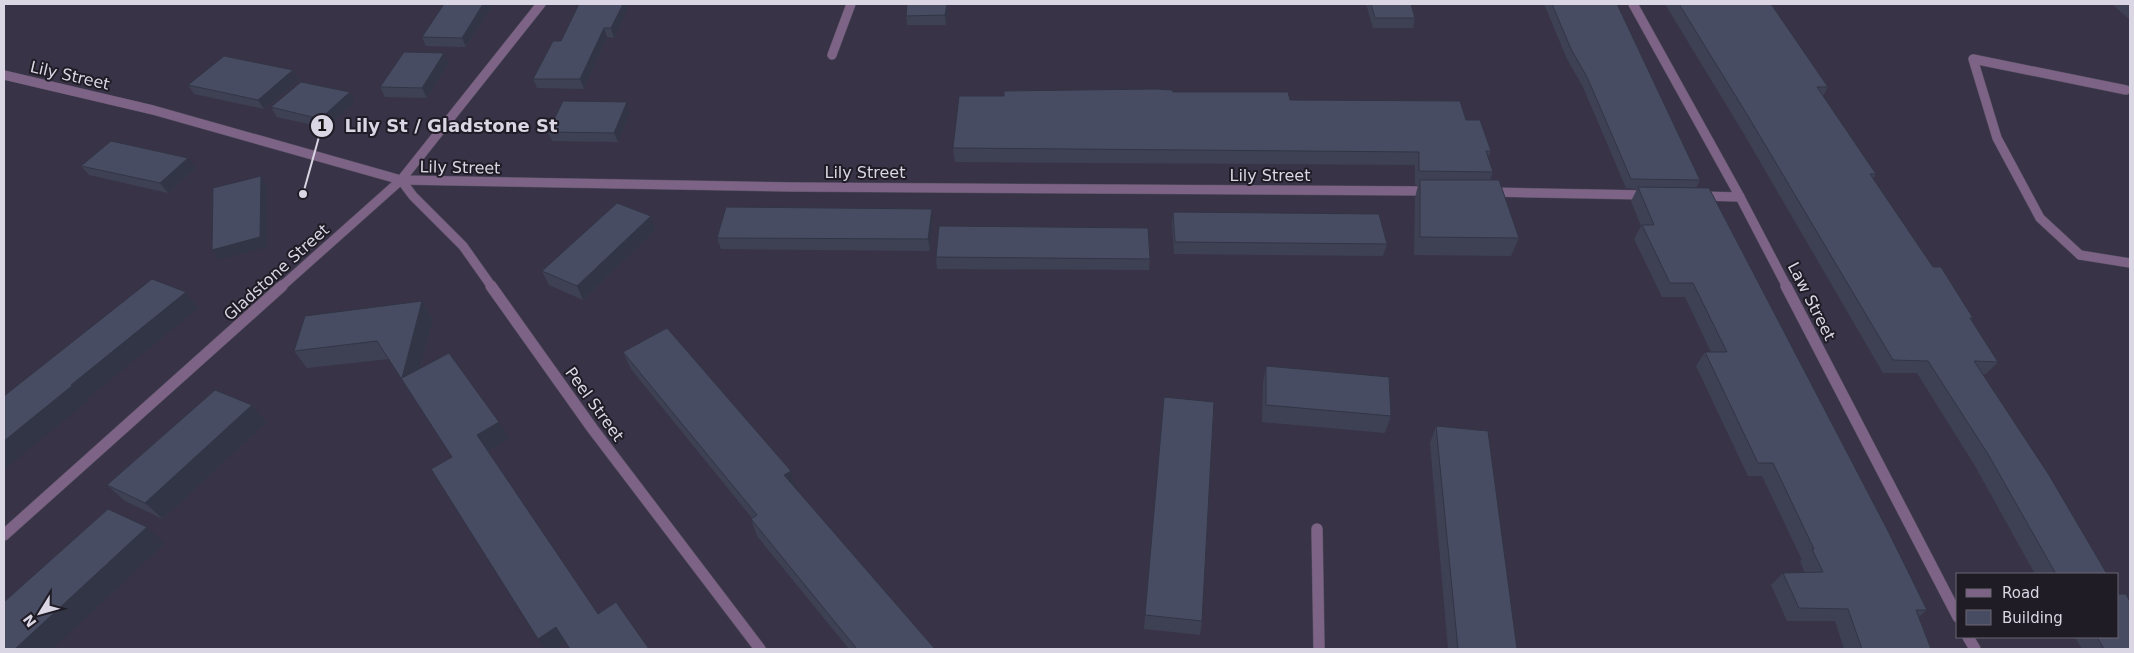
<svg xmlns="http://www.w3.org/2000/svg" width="2134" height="653" font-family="'DejaVu Sans',sans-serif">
	<rect width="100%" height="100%" fill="#393347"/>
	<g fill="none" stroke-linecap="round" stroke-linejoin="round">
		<defs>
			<polyline id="lane" points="2080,255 2040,218 1997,138 1973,59 2126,90"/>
			<g id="street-far1">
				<polyline points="1633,4 1740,197 1787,287"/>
				<polyline points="832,55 851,4"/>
				<polyline points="4,75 153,110 401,180 794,187 1429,191"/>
				<polyline points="401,180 413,196 463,246 492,287"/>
				<polyline points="1491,192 1646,195"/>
				<polyline points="1701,196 1740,197"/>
				<polyline points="2080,255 2130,263"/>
				<polyline points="281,287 401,180 541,4"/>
			</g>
			<g id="street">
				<polyline points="491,286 592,428 760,649"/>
				<polyline points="1786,286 1958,617"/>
				<polyline points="1317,529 1319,649"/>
				<polyline points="4,535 282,286"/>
				<polyline points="1968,637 1975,649"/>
			</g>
		</defs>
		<use href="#lane" stroke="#565063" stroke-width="10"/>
		<use href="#street-far1" stroke="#565063" stroke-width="10"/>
		<use href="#street" stroke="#565063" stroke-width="12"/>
		<use href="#lane" stroke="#7d6385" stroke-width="9"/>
		<use href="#street-far1" stroke="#7d6385" stroke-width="9"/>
		<use href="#street" stroke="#7d6385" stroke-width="11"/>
	</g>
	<g fill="#3e4154">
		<polygon points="493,4 466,47 426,46 422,37"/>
		<polygon points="630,4 614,38 607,37 584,89 537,88 533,79 561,41"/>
		<polygon points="907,4 949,4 946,25 907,25 906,16"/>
		<polygon points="1366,4 1411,4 1415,18 1413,28 1373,28"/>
		<polygon points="1544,4 1617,4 1700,180 1696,188 1927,610 1919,617 1931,649 1844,649 1835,621 1787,621 1771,585 1783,573 1805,573 1800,561 1802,560 1762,476 1748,476 1696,366 1705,352 1711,352 1685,297 1662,297 1634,239 1641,226 1631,201 1637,189 1626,188 1583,87 1567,59"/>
		<polygon points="1665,4 1771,4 1828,87 1823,96 1876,174 1873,179 1933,267 1973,318 1971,320 1998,362 1986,374 1982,374 2107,574 2035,574 1975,466 1917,373 1883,373 1744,134"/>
		<polygon points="2112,4 2130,4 2130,20"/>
		<polygon points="449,62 427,98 385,97 380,87"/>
		<polygon points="299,80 264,109 194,94 188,85"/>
		<polygon points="1173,92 1290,100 1466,120 1491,151 1488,158 1493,172 1490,180 1519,238 1511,256 1414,255 1415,198 1418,185 1415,185 1415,165 955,162 953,148 1004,96"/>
		<polygon points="355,102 326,128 277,117 271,107"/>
		<polygon points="630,112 618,142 552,141 548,132"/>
		<polygon points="81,166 196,168 168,193 89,175"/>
		<polygon points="1173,212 1387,244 1383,256 1174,254 1172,223"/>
		<polygon points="651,216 656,230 583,300 549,285 542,271"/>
		<polygon points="933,221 930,251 721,249 717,238"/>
		<polygon points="936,257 1150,259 1149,270 937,269"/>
		<polygon points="422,301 433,319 420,368 509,439 488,451 566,642 556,649 545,649 452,457 389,359 307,368 294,351"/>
		<polygon points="623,352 791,471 795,488 935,649 849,649 757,536 751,519 752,518 631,369"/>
		<polygon points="1266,366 1391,416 1385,433 1262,422 1263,383"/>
		<polygon points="1164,397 1202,621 1200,635 1144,629"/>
		<polygon points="252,405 267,422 163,519 125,501 107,485"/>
		<polygon points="1436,426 1517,649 1448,649 1430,443"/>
		<polygon points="2075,637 2118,637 2130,649 2082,649"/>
	</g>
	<g fill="#323545">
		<polygon points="483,4 493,4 466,47 462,38"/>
		<polygon points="623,4 630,4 614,38 611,28"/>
		<polygon points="947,4 949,4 946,25 945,15"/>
		<polygon points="604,28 607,37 584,89 580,79"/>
		<polygon points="444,53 449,62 427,98 422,88"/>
		<polygon points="293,70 299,80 264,109 258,100"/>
		<polygon points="350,92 355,102 326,128 320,119"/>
		<polygon points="627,102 630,112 618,142 614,133"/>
		<polygon points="188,158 196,168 168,193 160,183"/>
		<polygon points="261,176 267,186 267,247 219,260 212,250"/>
		<polygon points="932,209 933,221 930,251 928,239"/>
		<polygon points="651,216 656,230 583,300 577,286"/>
		<polygon points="186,292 199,308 87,399 88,401 4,470 4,441 71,385"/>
		<polygon points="422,301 433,319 413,395 402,378"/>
		<polygon points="252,405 267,422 163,519 145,503"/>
		<polygon points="499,422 509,439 488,451 477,435"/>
		<polygon points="791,471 796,488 790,492 784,475"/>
		<polygon points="147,527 165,543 53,649 15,649"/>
		<polygon points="556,627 567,642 556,649 545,649 538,639"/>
	</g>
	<g fill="#484c62" stroke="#323545">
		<polygon points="444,4 483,4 462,38 422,37"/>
		<polygon points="579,4 623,4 611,28 604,28 580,79 533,79 553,41 561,41"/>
		<polygon points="907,4 947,4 945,15 906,16"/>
		<polygon points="1371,4 1411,4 1415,18 1375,18"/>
		<polygon points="1552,4 1617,4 1700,180 1631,179 1587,77 1571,49"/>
		<polygon points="1679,4 1771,4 1828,87 1817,87 1876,174 1870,174 1933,267 1941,267 1973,318 1970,318 1998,362 1974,361 2049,475 2107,574 2056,574 1988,454 1928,361 1893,360 1751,121"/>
		<polygon points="404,52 444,53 422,88 380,87"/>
		<polygon points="224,56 293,70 258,100 188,85"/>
		<polygon points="301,82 350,92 320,119 271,107"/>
		<polygon points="1156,89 1172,90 1173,92 1288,92 1290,100 1460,101 1466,120 1480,120 1491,151 1486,151 1493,172 1419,171 1419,152 953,148 959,96 1004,96 1004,91"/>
		<polygon points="563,101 627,102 614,133 548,132"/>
		<polygon points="111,141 188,158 160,183 81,166"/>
		<polygon points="261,176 260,237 212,250 213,188"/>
		<polygon points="1420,180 1499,180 1519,238 1420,237"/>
		<polygon points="1638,187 1709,188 1887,529 1927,610 1916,610 1931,649 1862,649 1848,609 1799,608 1783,573 1823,572 1812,549 1814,549 1773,463 1758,463 1705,352 1727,352 1693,283 1670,283 1642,225 1654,225"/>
		<polygon points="617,203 651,216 577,286 542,271"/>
		<polygon points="726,207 932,209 928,239 717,238"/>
		<polygon points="1173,212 1379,214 1387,244 1175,242"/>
		<polygon points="939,226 1148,228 1150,259 936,257"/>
		<polygon points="152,279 186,292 71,385 73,385 4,441 4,396"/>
		<polygon points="422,301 402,378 449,353 499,422 477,435 598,614 616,602 649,649 570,649 556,627 538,639 431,469 452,457 377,341 294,351 305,316"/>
		<polygon points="667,328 791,471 784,475 935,649 857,649 751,519 757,515 623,352"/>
		<polygon points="1266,366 1389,377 1391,416 1266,405"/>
		<polygon points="215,390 252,405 145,503 107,485"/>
		<polygon points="1164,397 1214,402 1202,621 1145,615"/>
		<polygon points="1436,426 1488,431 1517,649 1458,649"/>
		<polygon points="108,509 147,527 15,649 4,649 4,602"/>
		<polygon points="2118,592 2119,594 2126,594 2130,602 2130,649 2104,649 2097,637 2118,637"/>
	</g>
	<g text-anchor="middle" stroke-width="4" stroke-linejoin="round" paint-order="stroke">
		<g font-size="16" fill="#dad6e4" stroke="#1f1c26">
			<text transform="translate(70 75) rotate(13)" y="6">Lily Street</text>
			<text transform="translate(460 167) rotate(1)" y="6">Lily Street</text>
			<text x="865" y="178">Lily Street</text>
			<text x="1270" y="181">Lily Street</text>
			<text transform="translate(276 272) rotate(-42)" y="6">Gladstone Street</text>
			<text transform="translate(1812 301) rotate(63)" y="6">Law Street</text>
			<text transform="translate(595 404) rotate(54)" y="6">Peel Street</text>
		</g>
	</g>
	<path fill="none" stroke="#dad6e4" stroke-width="2" d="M303 194L322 126"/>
	<g fill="#dad6e4" stroke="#1f1c26" stroke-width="2">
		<circle cx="303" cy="194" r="5"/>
		<circle cx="322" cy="126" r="12"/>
	</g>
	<g font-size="15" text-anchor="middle" font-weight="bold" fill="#111">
		<text x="322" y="131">1</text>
	</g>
	<g font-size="18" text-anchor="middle" font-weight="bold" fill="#dad6e4" stroke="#1f1c26" stroke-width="4" stroke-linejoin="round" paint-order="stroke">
		<text x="451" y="132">Lily St / Gladstone St</text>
	</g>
	<rect width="2134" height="653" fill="none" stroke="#dad6e4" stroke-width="10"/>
	<rect x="1956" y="573" width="162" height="65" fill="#1f1c26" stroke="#6a6672"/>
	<rect x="1966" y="589" width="25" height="8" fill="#7d6385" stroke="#6a6672"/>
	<text x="2002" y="598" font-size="15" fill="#dad6e4">Road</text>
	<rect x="1966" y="610" width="25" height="15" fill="#484c62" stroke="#6a6672"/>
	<text x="2002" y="623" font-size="15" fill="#dad6e4">Building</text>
	<g transform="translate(40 613) rotate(233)" stroke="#1f1c26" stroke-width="4" paint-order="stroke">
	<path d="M0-4L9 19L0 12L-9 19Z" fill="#dad6e4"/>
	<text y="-8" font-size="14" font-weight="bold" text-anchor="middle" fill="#dad6e4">N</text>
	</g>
</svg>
